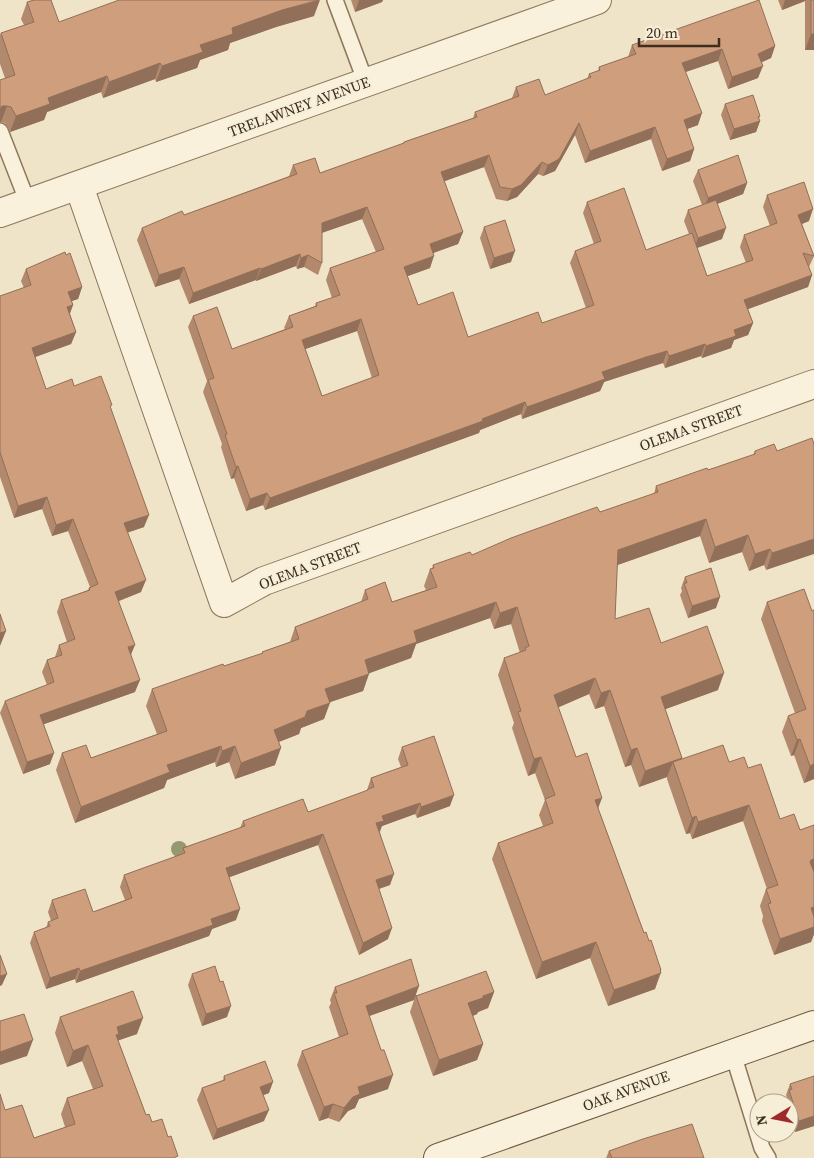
<svg xmlns="http://www.w3.org/2000/svg" width="814" height="1158" font-family="'Source Serif 4',serif">
	<rect width="100%" height="100%" fill="#f0e4c8"/>
	<g fill="none" stroke-linecap="round" stroke-linejoin="round">
		<defs>
			<g id="lane">
				<polyline points="335,0 366,83"/>
				<polyline points="0,131 28,203"/>
				<polyline points="733,1054 762,1148 768,1158"/>
			</g>
			<g id="street">
				<polyline points="79,186 224,603 264,581 814,384"/>
				<polyline points="0,213 597,0"/>
			</g>
			<polyline id="secondary" points="438,1158 814,1025"/>
		</defs>
		<use href="#lane" stroke="#8d765c" stroke-width="18"/>
		<use href="#street" stroke="#8d765c" stroke-width="30"/>
		<use href="#secondary" stroke="#6f573f" stroke-width="30"/>
		<use href="#lane" stroke="#faf1dc" stroke-width="15"/>
		<use href="#street" stroke="#faf1dc" stroke-width="28"/>
		<use href="#secondary" stroke="#faf1dc" stroke-width="28"/>
	</g>
	<circle fill="#96986f" cx="179" cy="849" r="8"/>
	<g fill="#b2896c" fill-rule="evenodd">
		<polygon points="351,0 383,0 382,2 355,12"/>
		<polygon points="778,0 814,0 814,50 805,50 805,1 782,10"/>
		<polygon points="27,2 59,22 314,16 276,27 230,43 228,50 200,60 197,68 156,82 155,79 103,98 101,92 47,112 44,120 10,132 5,123 1,122 5,78 0,64 0,35 1,33 24,25 21,19"/>
		<path d="M632 45 775 46 771 58 761 62 758 78 728 89 718 61 685 72 698 125 687 129 694 149 690 161 662 171 651 139 585 163 575 135 555 171 543 176 538 174 517 197 507 201 496 199 484 167 444 181 463 232 458 244 433 253 430 268 407 276 418 305 468 337 542 323 586 308 570 263 575 251 594 244 583 213 587 202 646 250 689 234 684 221 688 210 702 205 693 181 698 170 747 183 743 194 717 204 722 239 697 248 707 276 746 263 740 247 744 235 770 226 763 207 767 195 809 221 802 224 814 256 809 267 812 275 808 287 748 309 753 323 748 335 734 340 731 348 702 358 701 356 665 368 663 363 641 369 604 382 600 391 522 419 521 414 480 430 479 433 265 510 263 505 246 511 234 478 231 479 221 447 222 444 203 392 207 381 188 327 193 316 232 349 285 329 284 328 289 316 315 306 316 303 332 298 326 280 330 268 376 252 362 219 322 233V263L318 275 304 267 297 269 296 266 256 281V280L189 304 179 279 155 287 137 240 142 228 184 215 289 176 293 165 320 173 403 144 404 142 473 118 475 112 512 98 516 87 545 95 587 79 589 74 598 71 599 67 628 57ZM357 331 372 378 322 396 305 349Z"/>
		<polygon points="725,104 759,119 760,121 756,132 730,140 721,115"/>
		<polygon points="484,227 511,262 490,269 480,238"/>
		<polygon points="26,269 82,287 78,299 71,301 73,305 70,314 76,332 71,344 35,357 46,389 74,386 111,409 144,527 127,533 141,592 119,601 131,655 135,692 44,724 50,764 23,774 0,713 5,701 47,685 42,672 47,660 55,657 59,645 67,642 57,612 61,600 88,590 89,588 90,587 68,531 52,536 42,509 14,518 0,477 0,296 24,288 21,281"/>
		<polygon points="814,444 766,570 764,565 749,571 742,552 709,563 700,536 617,565 615,619 661,643 718,690 665,709 682,758 681,759 729,762 748,768 780,819 800,830 814,825 814,934 811,942 774,955 762,921 763,916 760,906 766,889 767,889 743,821 692,839 690,833 686,834 667,779 667,777 639,787 631,765 625,767 604,706 595,709 589,694 558,707 576,757 598,808 644,933 661,973 655,989 608,1006 590,958 536,979 492,859 498,843 543,826 539,815 545,800 535,773 528,776 512,728 514,723 498,675 504,658 520,653 511,624 494,629 490,618 416,644 411,658 369,673 363,691 329,702 324,719 301,728 299,734 279,742 275,765 235,779 229,762 216,767 215,762 167,780 164,788 75,823 56,770 62,753 91,758 157,734 146,706 152,689 262,654 262,652 290,642 295,627 361,602 365,590 392,602 426,590 424,586 430,569 432,569 433,565 472,555 654,494 656,486 708,470 753,455 755,451 777,451"/>
		<polygon points="685,577 716,608 688,618 680,595 682,591 681,588"/>
		<polygon points="767,602 812,611 814,610 814,779 804,783 794,755 791,756 782,732 788,716 795,713 761,619"/>
		<polygon points="402,747 450,806 417,818 415,814 382,826 380,832 390,885 379,889 388,939 359,955 318,845 229,877 236,920 212,929 209,936 76,983 75,979 46,989 30,943 34,932 46,928 48,922 51,921 48,912 52,900 93,912 125,900 120,887 124,875 181,855 183,848 240,828 243,821 308,812 367,791 367,790 371,778 401,767 398,759"/>
		<polygon points="192,974 227,1017 202,1026 188,985"/>
		<polygon points="335,987 416,995 494,992 488,1008 478,1012 477,1014 473,1016 483,1044 477,1060 433,1076 410,1012 414,1000 369,1016 388,1089 359,1099 355,1108 348,1111 339,1122 328,1118 319,1121 297,1065 302,1051 339,1037 329,1007 331,1003 330,1000"/>
		<polygon points="60,1017 137,1034 118,1040 146,1115 152,1122 168,1137 0,1158 5,1110 34,1138 65,1127 61,1114 67,1098 93,1089 82,1061 67,1067 55,1033"/>
		<polygon points="224,1076 269,1093 263,1095 264,1121 213,1140 197,1100 202,1088 223,1080"/>
		<polygon points="790,1084 814,1126 795,1132 789,1113 789,1103 786,1103 785,1102 787,1098 786,1095"/>
		<polygon points="609,1151 704,1158 606,1158"/>
	</g>
	<g fill="#916f58">
		<polygon points="320,0 314,16 276,27 230,43 228,50 200,60 197,68 156,82 162,66 232,28 282,10"/>
		<polygon points="359,0 383,0 382,2 355,12"/>
		<polygon points="785,0 806,0 805,1 782,10"/>
		<polygon points="811,34 814,34 814,50 805,50"/>
		<polygon points="775,46 771,58 754,66 758,54"/>
		<polygon points="722,49 718,61 677,75 682,63"/>
		<polygon points="160,63 155,79 103,98 109,82"/>
		<polygon points="763,66 758,78 728,89 732,77"/>
		<polygon points="107,76 101,92 47,112 44,120 10,132 16,116 48,98"/>
		<polygon points="2,106 7,106 1,122 0,122 0,109"/>
		<polygon points="702,113 698,125 679,132 684,120"/>
		<polygon points="760,116 758,121 760,121 756,132 730,140 734,129"/>
		<polygon points="579,123 575,135 555,171 543,176 548,165"/>
		<polygon points="655,127 651,139 585,163 590,151"/>
		<polygon points="694,149 690,161 662,171 667,159"/>
		<polygon points="489,155 484,167 437,184 441,172"/>
		<polygon points="542,162 538,174 517,197 507,201 512,189"/>
		<polygon points="747,183 743,194 704,209 708,198"/>
		<polygon points="367,207 362,219 318,234 322,223"/>
		<polygon points="813,209 809,221 794,227 798,215"/>
		<polygon points="726,228 722,239 694,249 698,238"/>
		<polygon points="463,232 458,244 425,256 430,244"/>
		<polygon points="515,251 511,262 490,269 494,258"/>
		<polygon points="300,254 296,266 256,281 261,269"/>
		<polygon points="308,255 304,267 297,269 301,258"/>
		<polygon points="434,256 430,268 400,279 404,267"/>
		<polygon points="184,267 179,279 155,287 159,275"/>
		<polygon points="260,268 256,280 189,304 193,293"/>
		<polygon points="812,275 808,287 740,312 744,300"/>
		<polygon points="82,287 78,299 63,304 68,292"/>
		<polygon points="73,305 68,317 67,307"/>
		<polygon points="361,319 357,331 297,352 302,340"/>
		<polygon points="753,323 748,335 734,340 731,348 702,358 706,346 734,330"/>
		<polygon points="76,332 71,344 27,360 32,348"/>
		<polygon points="705,344 701,356 665,368 669,356"/>
		<polygon points="667,351 663,363 604,382 600,391 522,419 527,407 602,372 646,357"/>
		<polygon points="525,402 521,414 480,430 479,433 265,510 270,498"/>
		<polygon points="238,466 234,478 231,479 236,467"/>
		<polygon points="267,493 263,505 246,511 250,499"/>
		<polygon points="47,497 42,509 14,518 18,506"/>
		<polygon points="149,515 144,527 119,535 124,523"/>
		<polygon points="73,519 68,531 52,536 56,525"/>
		<polygon points="706,519 700,536 612,567 618,550"/>
		<polygon points="748,535 742,552 709,563 715,547"/>
		<polygon points="814,539 814,554 766,570 772,553"/>
		<polygon points="770,549 764,565 749,571 755,554"/>
		<polygon points="146,580 141,592 111,604 115,592"/>
		<polygon points="720,597 716,608 688,618 692,606"/>
		<polygon points="496,602 490,618 416,644 411,658 359,677 365,660 414,631"/>
		<polygon points="517,607 511,624 494,629 500,613"/>
		<polygon points="6,631 0,646 0,633"/>
		<polygon points="135,645 130,657 128,647"/>
		<polygon points="724,673 718,690 655,713 661,697"/>
		<polygon points="369,674 363,691 319,706 325,689"/>
		<polygon points="595,678 589,694 548,712 554,695"/>
		<polygon points="140,680 135,692 36,727 40,715"/>
		<polygon points="610,690 604,706 595,709 601,693"/>
		<polygon points="330,703 324,719 301,728 299,734 268,746 274,730 307,711"/>
		<polygon points="800,739 794,755 791,756 797,740"/>
		<polygon points="221,746 215,762 167,780 164,788 75,823 81,807 167,765"/>
		<polygon points="235,746 229,762 216,767 222,751"/>
		<polygon points="281,748 275,765 235,779 241,763"/>
		<polygon points="637,748 631,765 625,767 631,750"/>
		<polygon points="54,753 50,764 23,774 27,762"/>
		<polygon points="541,757 535,773 528,776 534,759"/>
		<polygon points="682,758 676,773 673,762 667,777 639,787 645,771"/>
		<polygon points="814,764 814,779 804,783 810,766"/>
		<polygon points="454,795 450,806 417,818 421,807"/>
		<polygon points="602,798 596,814 595,800"/>
		<polygon points="420,803 415,814 382,826 379,832 376,823 382,816"/>
		<polygon points="749,805 743,821 692,839 698,822"/>
		<polygon points="696,816 690,833 686,834 692,818"/>
		<polygon points="323,834 318,845 222,880 226,868"/>
		<polygon points="814,859 814,873 805,876 811,860"/>
		<polygon points="394,874 390,885 372,891 376,880"/>
		<polygon points="814,907 814,921 811,908"/>
		<polygon points="240,909 236,920 212,929 209,936 76,983 80,971 211,919"/>
		<polygon points="814,927 814,934 811,942 774,955 780,939"/>
		<polygon points="392,928 388,939 359,955 363,943"/>
		<polygon points="596,942 590,958 536,979 542,962"/>
		<polygon points="79,968 75,979 46,989 50,978"/>
		<polygon points="661,970 655,989 608,1006 614,990"/>
		<polygon points="7,974 2,985 0,986 0,976"/>
		<polygon points="419,986 414,1000 361,1019 366,1006"/>
		<polygon points="494,992 488,1008 478,1012 477,1014 462,1020 468,1003 483,996"/>
		<polygon points="231,1006 227,1017 202,1026 206,1014"/>
		<polygon points="143,1018 137,1034 117,1041 114,1049 117,1027"/>
		<polygon points="33,1040 27,1056 0,1065 0,1052"/>
		<polygon points="483,1044 477,1060 433,1076 439,1060"/>
		<polygon points="88,1045 82,1061 67,1067 73,1051"/>
		<polygon points="393,1075 388,1089 359,1099 355,1108 348,1111 339,1122 344,1108 358,1087"/>
		<polygon points="273,1082 269,1093 256,1098 260,1087"/>
		<polygon points="333,1104 328,1118 319,1121 324,1107"/>
		<polygon points="269,1110 264,1121 213,1140 217,1129"/>
		<polygon points="814,1116 814,1126 795,1132 799,1121"/>
	</g>
	<g fill="#cf9f7d" stroke="#916f58" fill-rule="evenodd">
		<polygon points="34,0 51,0 59,22 119,0 319,0 282,10 232,28 233,34 200,45 203,52 162,66 160,63 109,82 107,76 48,98 50,104 16,116 11,107 7,106 2,106 0,109 0,80 15,75 1,33 34,22 27,2"/>
		<path d="M759 0 775 46 758 54 763 66 732 77 722 49 682 63 702 113 684 120 694 149 667 159 655 127 590 151 579 123 559 159 548 165 542 162 521 185 512 189 500 187 489 155 441 172 463 232 430 244 434 256 404 267 418 305 453 292 468 337 538 312 542 323 594 305 575 251 601 241 587 202 624 188 646 250 692 233 707 276 753 260 744 235 777 223 767 195 804 182 813 209 798 215 814 256 803 253 812 275 744 300 753 323 734 330 736 336 706 346 705 344 669 356 667 351 646 357 602 372 605 379 527 407 525 402 482 419 483 421 270 498 267 493 250 499 238 466 236 467 225 435 227 434 208 380 214 378 193 316 217 307 232 349 293 327 289 316 317 306 316 303 340 295 330 268 384 249 367 207 322 223V263L308 255 301 258 300 254 261 269 260 268 193 293 184 267 159 275 142 228 182 211 184 215 297 174 293 165 315 158 320 173 404 143V142L477 117 475 112 519 96 516 87 539 79 545 95 591 77 589 74 600 70 599 67 636 54 632 45ZM361 319 379 375 322 396 302 340Z"/>
		<rect x="811" y="0" width="3" height="34"/>
		<polygon points="753,95 760,116 758,117 760,121 734,129 725,104"/>
		<polygon points="738,155 747,183 708,198 698,170"/>
		<polygon points="716,200 726,228 698,238 688,210"/>
		<polygon points="505,220 515,251 494,258 484,227"/>
		<polygon points="65,252 66,255 70,253 82,287 68,292 73,305 67,307 76,332 32,348 46,389 72,379 74,386 101,376 112,405 110,406 149,515 124,523 146,580 115,592 135,645 128,647 140,680 40,715 54,753 27,762 5,701 54,682 47,660 62,655 59,645 75,639 61,600 90,590 89,588 98,584 73,519 56,525 47,497 18,506 0,452 0,296 31,285 26,269"/>
		<polygon points="812,438 814,444 814,539 772,553 770,549 755,554 748,535 715,547 706,519 618,550 615,619 649,608 661,643 707,626 724,673 661,697 682,758 645,771 637,748 631,750 610,690 601,693 595,678 554,695 576,757 587,753 602,798 595,800 644,933 646,932 649,941 651,940 661,970 660,970 661,973 614,990 596,942 542,962 498,843 553,823 545,799 555,795 541,757 534,759 518,712 521,711 504,658 526,650 525,648 529,646 517,607 500,613 496,602 414,631 417,642 365,660 369,674 325,689 330,703 307,711 305,717 274,730 281,748 241,763 235,746 222,751 221,746 167,765 170,772 81,807 62,753 86,745 91,758 167,731 152,689 223,664 224,666 263,653 262,652 299,639 295,627 368,599 365,590 385,582 392,602 437,587 430,569 434,568 433,565 470,552 472,555 511,538 597,507 600,512 658,492 656,486 707,468 708,470 755,454 755,451 774,444 777,451"/>
		<polygon points="711,568 720,597 692,606 684,583 687,583 685,577"/>
		<polygon points="804,589 812,611 814,610 814,764 810,766 800,739 797,740 788,716 806,709 767,602"/>
		<polygon points="0,614 6,631 0,633"/>
		<polygon points="434,736 454,795 421,807 420,803 382,816 384,821 376,823 394,874 376,880 392,928 363,943 323,834 226,868 240,909 211,919 213,925 80,971 79,968 50,978 34,932 50,926 48,922 58,918 52,900 85,889 93,912 132,898 124,875 185,853 183,848 245,826 243,821 303,799 308,812 368,790 368,789 374,787 371,778 408,765 402,747"/>
		<polygon points="723,745 729,762 744,757 748,768 761,764 780,819 794,814 800,830 814,825 814,859 811,860 810,862 814,872 814,907 811,908 814,917 814,927 780,939 768,904 771,903 766,889 778,885 749,805 698,822 696,816 692,818 673,762"/>
		<polygon points="0,955 7,974 0,976"/>
		<polygon points="411,959 419,986 366,1006 381,1050 384,1050 393,1075 358,1087 360,1094 353,1097 344,1108 333,1104 324,1107 302,1051 348,1034 334,993 337,993 335,987"/>
		<polygon points="215,966 220,982 223,981 231,1006 206,1014 192,974"/>
		<polygon points="486,971 494,992 483,996 483,998 468,1003 483,1044 439,1060 416,996"/>
		<polygon points="133,991 143,1018 117,1027 119,1034 116,1035 146,1115 149,1114 152,1122 162,1119 168,1137 171,1136 178,1156 173,1158 0,1158 0,1094 5,1110 22,1105 34,1138 75,1124 67,1098 103,1086 88,1045 73,1051 60,1017"/>
		<polygon points="24,1014 33,1040 0,1052 0,1021"/>
		<polygon points="265,1061 273,1082 260,1087 269,1110 217,1129 202,1088 225,1080 224,1076"/>
		<polygon points="814,1076 814,1116 799,1121 789,1090 792,1089 790,1084"/>
		<polygon points="692,1124 704,1158 612,1158 609,1151 643,1139"/>
	</g>
	<g text-anchor="middle" stroke-width="4.5" stroke-linejoin="round" paint-order="stroke">
		<g font-size="15" fill="#3d2e20" stroke="#f7eed8">
			<text transform="translate(299 107) rotate(-20)" y="5">TRELAWNEY AVENUE</text>
			<text transform="translate(691 428) rotate(-20)" y="5">OLEMA STREET</text>
			<text transform="translate(310 566) rotate(-21)" y="5">OLEMA STREET</text>
			<text transform="translate(626 1091) rotate(-20)" y="5">OAK AVENUE</text>
		</g>
	</g>
	<g transform="translate(774 1118) rotate(260)"><circle r="24" fill="#f7eed8" stroke="#ada18e"/>
	<path d="M0-4L9 19L0 12L-9 19Z" fill="#9e2a2b"/>
	<text y="-8" font-size="14" font-weight="bold" text-anchor="middle" fill="#3d2e20">N</text>
	</g>
	<path d="M639 38v8h80v-8" fill="none" stroke="#3d2e20" stroke-width="2.5"/>
	<text x="646" y="38" font-size="15" fill="#3d2e20" stroke="#f7eed8" stroke-width="4" paint-order="stroke">20 m</text>
</svg>
